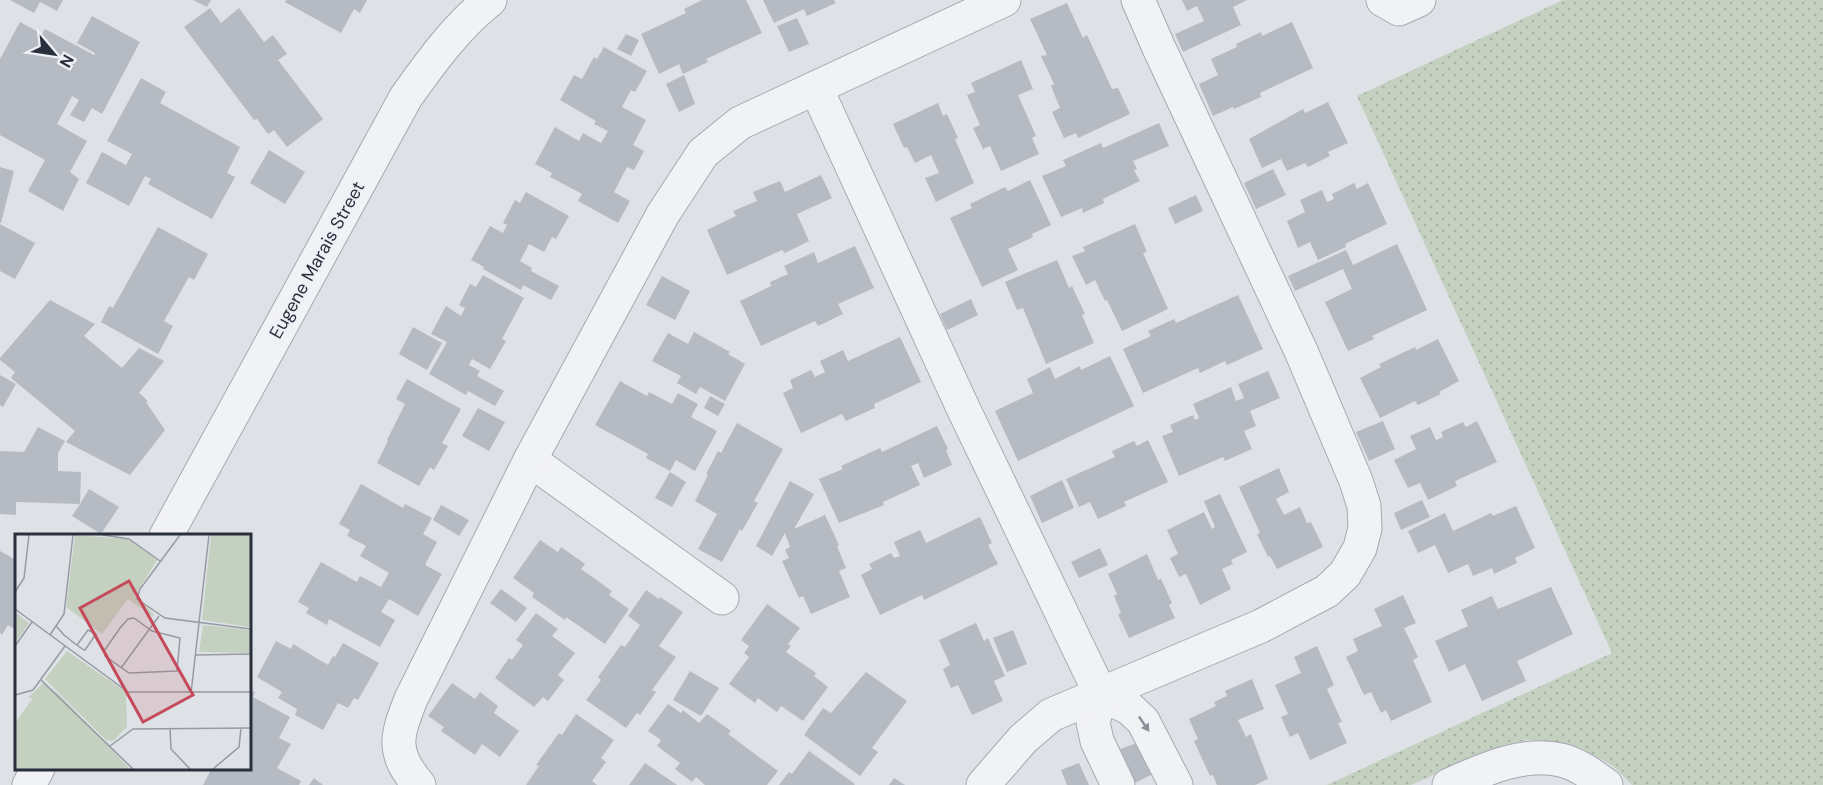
<svg xmlns="http://www.w3.org/2000/svg" width="1823" height="785" font-family="'DM Sans',sans-serif">
	<defs>
		<pattern id="park-dots" width="8" height="8" patternUnits="userSpaceOnUse" patternTransform="scale(1.5)"><rect width="8" height="8" fill="#c4d0c0"/><path d="M2 2h.1M6 6h.1" fill="none" stroke="#a8b3a6" stroke-width="1.8" stroke-linecap="round"/></pattern>
	</defs>
	<rect width="100%" height="100%" fill="#dee2e7"/>
	<polygon fill="url(#park-dots)" points="1563,0 1823,0 1823,785 1632,785 1613,766 1581,748 1546,741 1528,740 1505,745 1476,756 1411,785 1327,785 1612,653 1357,96"/>
	<g fill="#b6bbc3">
		<polygon points="10,0 63,0 57,11 40,2 34,13"/>
		<polygon points="193,0 211,0 207,7"/>
		<polygon points="286,0 367,0 360,13 354,9 341,33 285,2"/>
		<polygon points="702,0 746,0 762,33 706,59 708,62 683,74 679,64 659,74 641,34 686,13 684,9"/>
		<polygon points="763,0 834,0 836,3 807,16 804,9 774,23"/>
		<polygon points="1182,0 1247,0 1233,7 1241,25 1183,52 1175,34 1204,21 1197,6 1187,11"/>
		<polygon points="1067,3 1083,38 1087,35 1112,89 1118,88 1130,114 1078,138 1076,133 1064,138 1052,112 1060,108 1051,86 1054,84 1041,56 1047,55 1030,19"/>
		<polygon points="210,8 221,23 239,8 264,42 273,35 287,54 278,60 323,119 287,147 274,130 268,134 257,119 254,120 184,27"/>
		<polygon points="92,16 140,42 102,114 92,108 84,122 70,115 79,100 72,96 57,124 87,141 70,172 79,179 63,211 28,191 45,160 0,135 0,59 20,22 42,34 45,29 94,55 95,53 77,43"/>
		<polygon points="797,18 809,44 789,52 777,26"/>
		<polygon points="1292,22 1313,68 1260,93 1261,97 1234,109 1233,107 1213,116 1199,84 1218,75 1211,59 1237,47 1236,44 1261,32 1262,36"/>
		<polygon points="626,34 639,40 631,56 617,49"/>
		<polygon points="604,47 647,71 635,92 631,90 622,107 646,120 633,145 644,151 634,170 627,167 614,192 630,201 618,223 578,201 582,194 550,177 552,173 535,164 555,127 579,141 583,133 601,143 608,131 594,124 596,121 560,100 574,75 582,79 594,57 597,59"/>
		<polygon points="1021,60 1033,89 1018,95 1036,136 1032,138 1039,154 1001,171 990,146 983,149 973,128 980,125 967,95 975,92 971,83"/>
		<polygon points="684,75 695,104 679,112 666,84"/>
		<polygon points="141,78 166,92 160,103 240,147 227,173 235,177 212,219 148,184 151,179 145,176 129,206 86,183 102,152 126,165 132,154 107,141"/>
		<polygon points="1328,102 1348,143 1328,152 1330,156 1308,167 1305,163 1287,171 1281,159 1262,168 1249,139 1303,109 1305,113"/>
		<polygon points="938,103 943,116 947,114 958,138 955,139 974,183 936,202 925,178 939,173 931,155 915,163 907,147 904,148 893,124"/>
		<polygon points="1159,123 1169,146 1133,161 1137,169 1134,170 1140,181 1103,199 1104,203 1083,213 1082,208 1061,217 1042,176 1066,166 1063,160 1101,143 1103,148"/>
		<polygon points="269,150 305,172 285,204 250,183"/>
		<polygon points="0,167 14,171 1,223 0,223"/>
		<polygon points="1273,169 1286,195 1256,209 1244,183"/>
		<polygon points="821,175 832,198 797,214 809,241 785,253 782,250 727,275 707,230 736,216 733,211 757,201 753,192 780,181 785,192"/>
		<polygon points="1030,180 1051,225 1032,234 1033,237 1008,249 1018,270 982,287 950,218 972,208 970,204 1005,187 1008,191"/>
		<polygon points="1354,183 1357,189 1368,183 1387,224 1345,244 1346,247 1318,260 1310,242 1298,248 1287,221 1305,212 1300,200 1322,190 1327,202 1334,199 1332,194"/>
		<polygon points="526,192 569,216 556,239 552,237 544,252 529,244 520,261 532,268 531,271 559,286 551,300 523,285 521,290 483,269 484,267 471,260 490,226 503,233 507,225 503,223 515,200 520,203"/>
		<polygon points="1196,195 1203,211 1175,224 1168,208"/>
		<polygon points="0,224 35,243 15,279 0,271"/>
		<polygon points="1135,224 1147,252 1143,253 1168,309 1122,331 1107,300 1105,301 1095,280 1086,285 1072,256 1085,251 1083,247"/>
		<polygon points="158,227 208,254 194,280 189,277 164,321 173,326 158,354 101,322 109,306 113,308"/>
		<polygon points="1397,244 1427,310 1372,336 1374,339 1348,351 1325,302 1352,289 1343,269 1295,291 1288,276 1346,250 1353,265"/>
		<polygon points="855,246 874,288 838,304 843,314 818,326 815,321 761,346 740,301 771,286 770,282 788,274 784,266 814,252 818,263"/>
		<polygon points="1057,260 1069,288 1072,286 1085,314 1082,315 1094,343 1046,364 1023,308 1017,310 1005,282"/>
		<polygon points="483,275 524,298 502,339 506,341 490,369 472,359 469,365 480,371 477,376 504,391 495,406 468,391 466,395 429,374 447,342 431,334 446,306 461,316 465,308 459,305 470,284 476,287"/>
		<polygon points="662,276 690,291 675,320 646,305"/>
		<polygon points="1238,295 1263,349 1227,365 1225,361 1200,373 1198,368 1143,393 1123,349 1151,336 1148,331 1174,319 1176,323"/>
		<polygon points="971,299 978,315 947,330 940,314"/>
		<polygon points="50,300 95,324 84,336 122,368 139,348 164,361 139,393 148,401 146,402 165,430 130,475 66,442 75,431 11,378 15,372 0,360 0,358"/>
		<polygon points="413,327 442,343 427,370 399,354"/>
		<polygon points="694,332 730,352 728,354 745,364 725,401 700,387 696,394 677,383 681,376 652,361 668,333 688,344"/>
		<polygon points="900,337 921,382 874,404 875,408 846,421 842,414 801,433 783,393 793,388 790,380 811,370 815,377 825,372 820,361 843,350 848,361"/>
		<polygon points="1438,339 1459,381 1439,392 1441,394 1418,405 1415,401 1380,418 1360,378 1381,367 1379,364 1415,347 1416,350"/>
		<polygon points="1110,356 1134,406 1018,461 995,411 1033,393 1027,379 1050,367 1055,379 1080,366 1081,370"/>
		<polygon points="1268,371 1280,398 1250,411 1256,426 1244,431 1252,449 1225,461 1223,457 1179,476 1162,436 1173,432 1170,425 1193,415 1195,420 1199,418 1193,404 1231,387 1236,401 1244,398 1238,384"/>
		<polygon points="0,375 16,384 3,407 0,405"/>
		<polygon points="407,379 461,409 442,443 448,446 434,470 430,467 419,486 377,463 388,441 387,440 405,404 396,399"/>
		<polygon points="620,381 647,396 649,392 672,404 678,393 698,404 691,417 717,431 695,471 676,460 670,471 646,458 648,454 595,425"/>
		<polygon points="710,396 725,404 718,416 704,408"/>
		<polygon points="478,408 505,422 489,451 462,436"/>
		<polygon points="1383,421 1395,449 1369,461 1356,432"/>
		<polygon points="1477,421 1497,462 1455,481 1457,486 1428,500 1420,483 1408,488 1394,460 1416,449 1410,436 1430,427 1436,440 1443,437 1441,432 1463,422 1466,427"/>
		<polygon points="737,423 783,449 754,501 758,503 742,531 740,529 722,562 698,549 717,514 695,501 708,475 706,474 718,451 721,453"/>
		<polygon points="937,426 948,449 946,450 952,465 924,478 918,463 911,466 920,485 883,502 884,505 839,523 819,479 843,469 841,466 880,448 882,452"/>
		<polygon points="38,427 65,441 58,453 58,471 81,472 80,504 89,489 119,507 101,534 72,516 80,504 16,502 16,515 0,514 0,451 24,452"/>
		<polygon points="1148,440 1168,482 1124,502 1126,506 1098,519 1090,502 1079,507 1066,479 1115,457 1112,451 1134,441 1137,446"/>
		<polygon points="1279,468 1289,492 1276,499 1284,515 1300,507 1307,523 1311,522 1323,547 1277,569 1270,556 1268,557 1257,534 1260,533 1239,487"/>
		<polygon points="670,472 686,482 672,507 655,498"/>
		<polygon points="1062,480 1074,508 1042,523 1030,496"/>
		<polygon points="790,481 814,494 794,529 825,515 839,545 837,546 846,568 839,571 850,597 811,614 803,596 799,598 782,561 789,558 785,550 790,547 785,533 772,556 756,546"/>
		<polygon points="361,484 403,508 405,504 432,518 423,534 437,542 425,565 442,574 418,616 389,599 381,612 395,620 380,647 329,619 327,625 306,613 309,608 298,602 321,562 357,582 360,576 381,587 389,573 360,556 366,546 347,536 350,530 339,524"/>
		<polygon points="1220,494 1247,552 1231,560 1233,564 1222,569 1231,589 1200,605 1186,574 1179,577 1170,558 1178,554 1167,530 1204,512 1212,529 1215,527 1204,501"/>
		<polygon points="1422,500 1430,517 1401,530 1394,513"/>
		<polygon points="441,505 469,520 459,536 433,520"/>
		<polygon points="1516,506 1535,548 1515,558 1517,563 1494,574 1492,568 1473,576 1468,564 1448,573 1435,545 1418,553 1408,531 1445,513 1453,531 1491,513 1493,516"/>
		<polygon points="980,517 992,543 988,545 998,564 924,600 922,595 880,615 861,575 872,569 869,564 891,553 894,558 900,556 894,542 920,530 926,543"/>
		<polygon points="540,540 558,552 561,547 585,564 581,569 612,591 609,595 629,609 605,644 566,617 565,620 532,597 534,593 513,578"/>
		<polygon points="1100,548 1108,565 1079,578 1071,562"/>
		<polygon points="0,551 16,560 16,630 8,625 2,635 0,633"/>
		<polygon points="1147,554 1158,580 1161,579 1172,603 1169,605 1175,618 1129,638 1118,614 1121,613 1114,596 1117,594 1108,574"/>
		<polygon points="1551,587 1573,634 1517,661 1526,681 1482,701 1465,664 1449,672 1435,641 1468,626 1461,610 1492,596 1498,609"/>
		<polygon points="501,589 527,608 516,622 490,603"/>
		<polygon points="646,590 659,599 660,597 683,612 659,646 676,657 652,690 656,692 640,715 637,713 626,728 586,700 601,680 598,677 621,645 625,647 640,625 628,616"/>
		<polygon points="1403,595 1416,623 1404,628 1418,657 1413,660 1432,702 1391,721 1386,710 1381,713 1371,692 1364,695 1346,657 1358,651 1353,639 1382,626 1374,609"/>
		<polygon points="767,604 800,628 788,644 791,646 786,652 816,673 814,676 828,687 803,721 781,706 777,712 758,698 755,703 729,684 749,657 744,653 749,646 741,640"/>
		<polygon points="536,613 558,629 552,636 575,653 558,675 564,680 548,701 543,697 534,707 495,678 509,658 512,660 523,645 516,640"/>
		<polygon points="976,623 984,641 988,638 1005,676 994,681 1003,701 972,715 958,685 951,688 943,669 950,665 939,640"/>
		<polygon points="1013,630 1027,664 1007,672 993,638"/>
		<polygon points="276,641 291,649 293,644 328,665 333,656 335,657 343,643 379,663 358,700 354,698 348,708 338,703 323,730 295,715 297,709 278,698 282,692 257,677"/>
		<polygon points="1317,646 1334,685 1327,689 1342,722 1338,723 1347,743 1310,760 1298,733 1290,737 1281,717 1288,714 1275,685 1301,673 1294,657"/>
		<polygon points="690,671 719,688 701,716 673,700"/>
		<polygon points="866,672 907,701 872,748 878,752 860,776 804,735 823,708 831,713"/>
		<polygon points="1252,679 1264,709 1238,720 1246,737 1251,734 1268,779 1255,785 1217,785 1213,775 1210,776 1194,741 1198,739 1189,719 1216,706 1214,702 1227,696 1225,691"/>
		<polygon points="452,683 475,699 480,692 498,706 494,713 519,731 500,757 482,744 475,755 441,731 444,727 428,716"/>
		<polygon points="249,689 255,692 253,697 290,717 279,738 291,744 277,768 301,781 299,785 203,785 212,768 249,768"/>
		<polygon points="668,704 681,713 683,710 699,723 707,714 731,731 728,734 778,771 767,785 705,785 696,777 692,782 675,769 680,763 657,746 661,740 648,731"/>
		<polygon points="576,714 614,740 601,758 606,762 592,781 597,785 526,785 539,766 536,765 559,733 562,735"/>
		<polygon points="1137,743 1151,775 1135,783 1120,749"/>
		<polygon points="809,751 855,784 854,785 779,785 789,772 792,774"/>
		<polygon points="645,763 677,785 629,785"/>
		<polygon points="1079,763 1089,785 1067,785 1061,770"/>
		<polygon points="314,778 323,785 309,785"/>
		<polygon points="894,778 905,785 889,785"/>
	</g>
	<g fill="none" stroke-linecap="round" stroke-linejoin="round">
		<defs>
			<g id="minor">
				<polyline points="1383,0 1399,9 1419,0"/>
				<polyline points="816,88 963,408 1101,695 1129,708 1143,721 1176,785"/>
				<polyline points="530,460 722,598"/>
				<path d="M166 536 406 97C431 62 456 27 490 0"/>
				<polyline points="1101,695 1093,722 1097,741 1118,785"/>
				<polyline points="29,785 38,768"/>
				<path d="M419 785C391 752 396 737 411 699L530 460 663 214 703 153 740 123 1004 0"/>
				<polyline points="983,785 1023,739 1051,715 1261,626 1327,591 1345,574 1360,548 1365,528 1364,506 1356,481 1301,351 1159,48 1138,0"/>
				<path d="M1449 785C1483 770 1524 751 1561 760 1578 764 1592 775 1606 785"/>
			</g>
		</defs>
		<use href="#minor" stroke="#a4a9b1" stroke-width="35"/>
		<use href="#minor" stroke="#f1f2f6" stroke-width="33"/>
	</g>
	<defs><path id="oneway-solid" d="M-6-.8H1V-3.2L6.5 0L1 3.2V.8H-6Z" transform="scale(1.5)"/></defs>
	<use fill="#8d909a" href="#oneway-solid" transform="translate(1144 724) rotate(56)"/>
	<g text-anchor="middle" stroke-width="4.5" stroke-linejoin="round" paint-order="stroke">
		<g font-size="18" fill="#292f3d" stroke="#eef0f5">
			<text transform="translate(317 260) rotate(-61)" y="6">Eugene Marais Street</text>
		</g>
	</g>
	<g transform="translate(15 534)">
		<rect width="236" height="236" fill="#dee2e7"/>
		<path d="M196 1H235V93L187 86ZM28 149 46 162 115 235H0V189L18 164H13Z" fill="#c4d0c0"/>
		<path d="M60 1 113 5 142 26 120 62 139 80 138 83 113 65 87 100 51 73ZM0 78 14 89 0 109ZM188 91 235 96V119L184 118ZM52 117 111 158 112 193 98 207 91 206 30 145Z" fill="#c4d0c0"/>
		<path fill="none" stroke="#969aa3" stroke-width="1.5" d="M88 1 114 5 145 27M165 1 125 55 122 65 150 84 236 95M0 58 9 44 14 1M0 75 113 158H236M119 84 137 97 165 104 162 137 114 139 90 122 89 117 105 94 113 85ZM41 92 49 101 59 109 69 116H70L81 100 73 96 62 111M35 101 49 80 58 1M0 112 17 88M180 121 236 120M106 134 144 82M26 146 118 235M176 159 194 1M0 161 18 156 50 112M155 194 156 215 175 235M95 212 118 195 236 194M198 235 224 213 226 194"/>
		<path fill="#c54a5a" fill-opacity="0.15" stroke="#c54a5a" stroke-width="3" d="M114 47 178 161 128 188 65 74Z"/>
		<rect width="236" height="236" fill="none" stroke="#292f3d" stroke-width="3"/>
	</g>
	<g transform="translate(54 54) rotate(119)" stroke="#eef0f5" stroke-width="4.5" paint-order="stroke">
	<path d="M0-4.5L10 22L0 15L-10 22Z" fill="#292f3d"/>
	<text y="-9" font-size="16" font-weight="bold" text-anchor="middle" fill="#292f3d">N</text>
	</g>
</svg>
